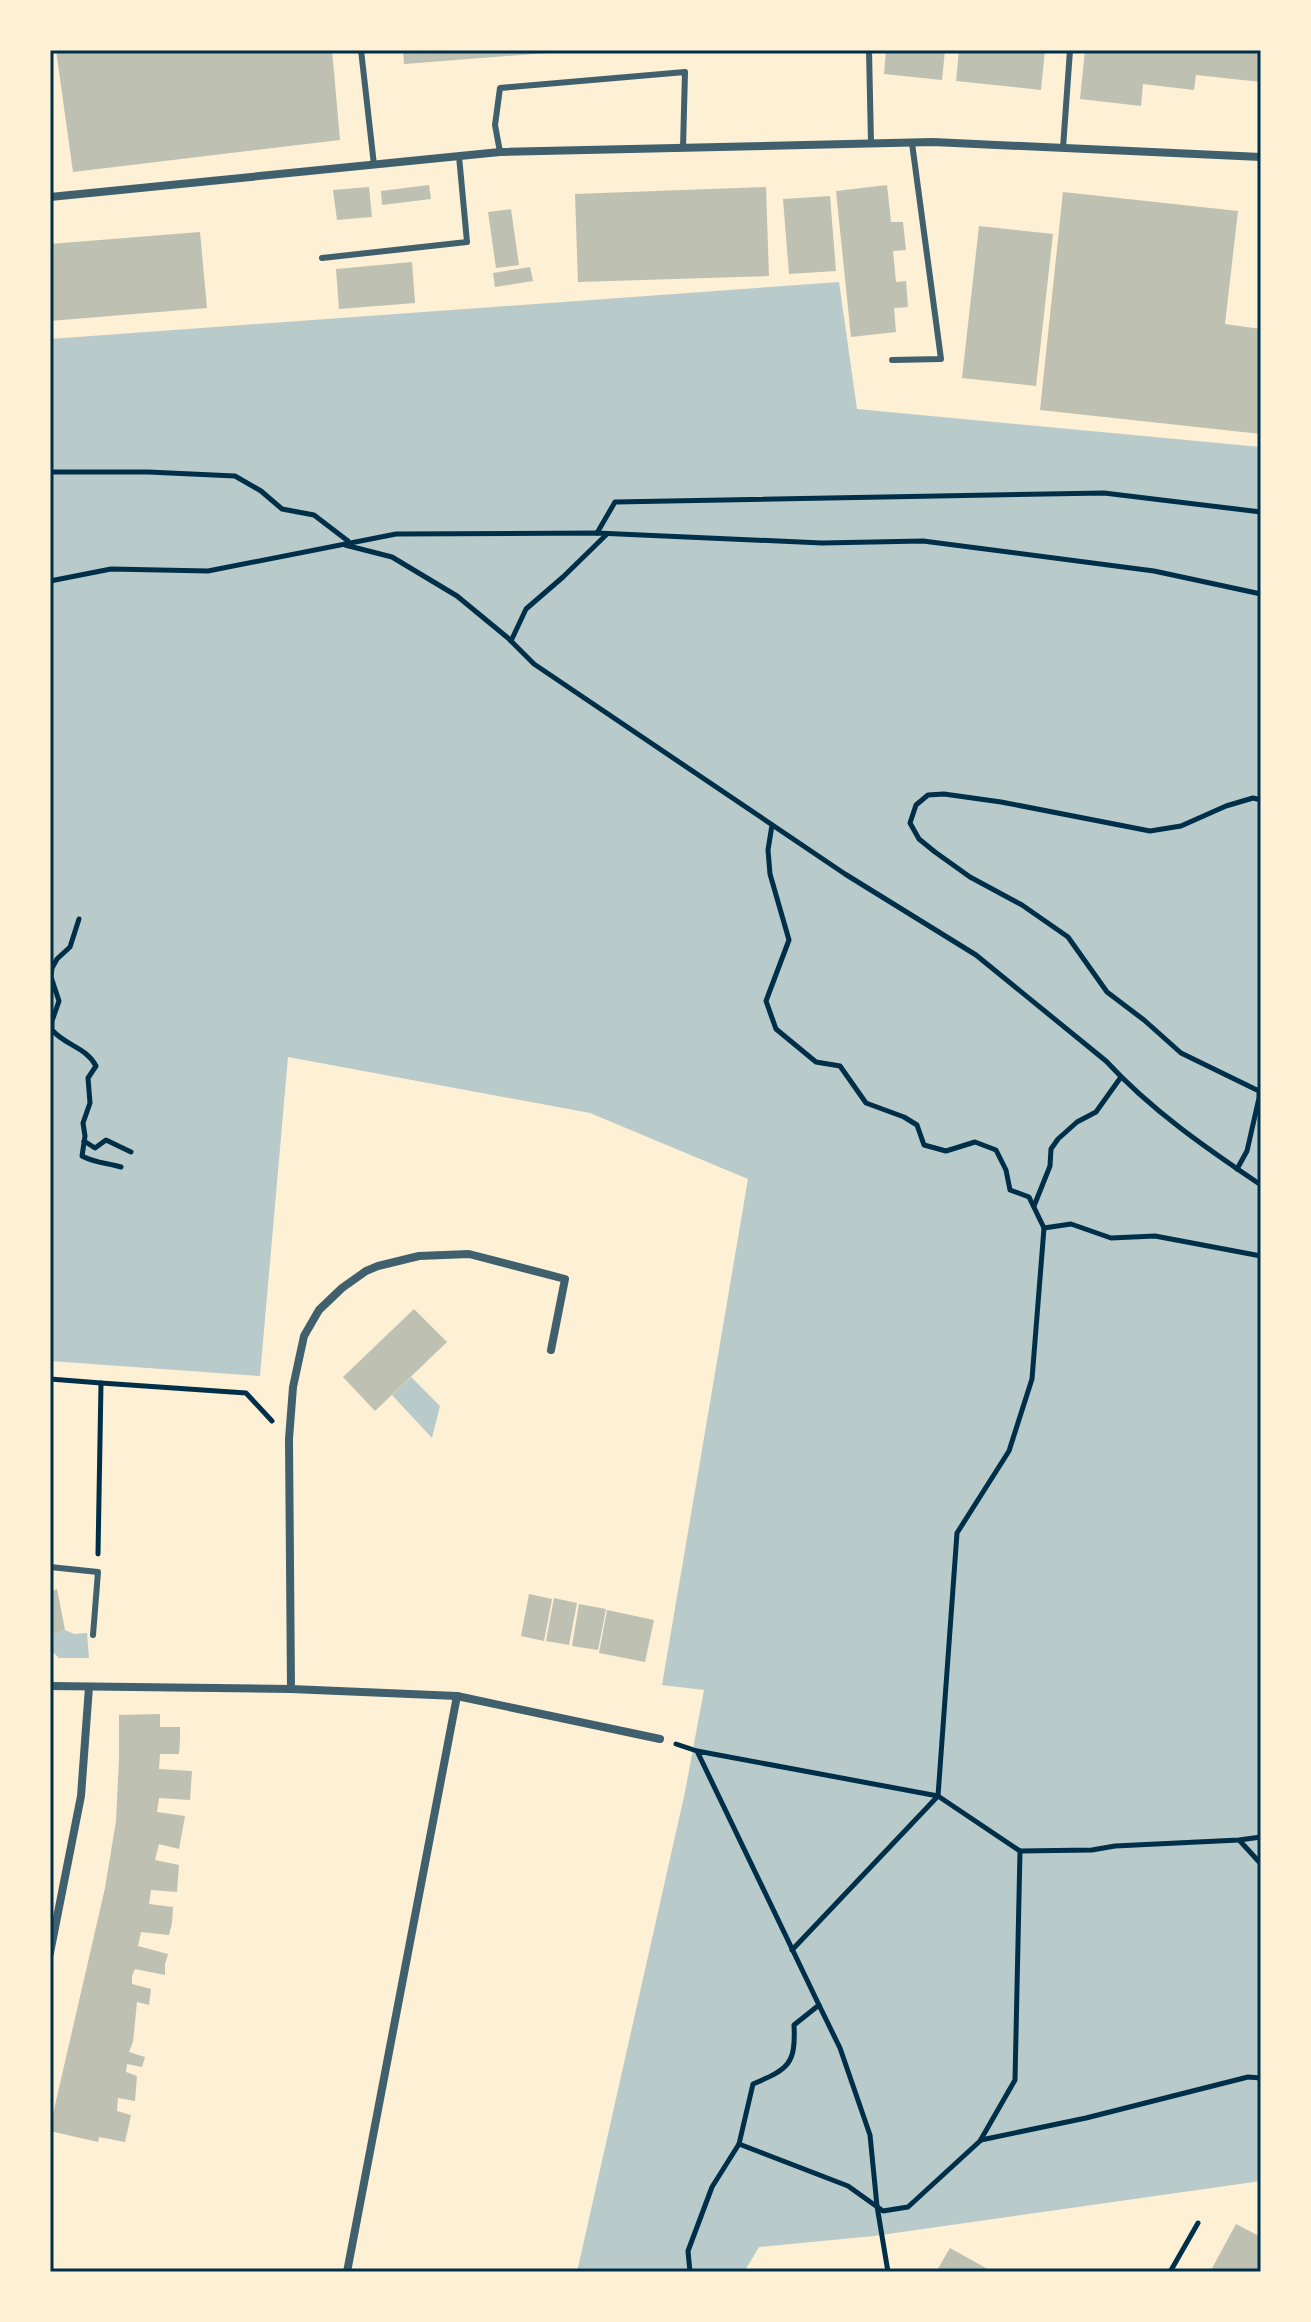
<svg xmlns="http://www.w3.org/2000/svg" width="1311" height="2322" font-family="Manrope,sans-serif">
	<rect width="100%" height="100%" fill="#fdf0d5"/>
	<g fill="#b9caca">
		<polygon points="839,282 857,409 1261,447 1261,2181 874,2236 759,2247 744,2272 577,2272 685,1792 704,1690 662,1685 748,1179 590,1113 288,1057 260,1376 50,1361 50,339"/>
		<polygon points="411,1377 440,1406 432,1438 392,1395"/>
		<polygon points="65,1630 74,1634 87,1633 89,1658 59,1658 50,1649 50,1636"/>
	</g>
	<g fill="#bec0b2">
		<polygon points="56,50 332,50 340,140 73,172"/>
		<polygon points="403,50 560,50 560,52 404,64"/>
		<polygon points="886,50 945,50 942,80 884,74"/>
		<polygon points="959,50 1045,50 1041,90 956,81"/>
		<polygon points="1085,50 1261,50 1261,82 1196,75 1194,90 1143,84 1141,106 1080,99"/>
		<polygon points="429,185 431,199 382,205 381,191"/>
		<polygon points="887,185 891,222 903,222 906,250 893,251 896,282 906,281 908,307 894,308 896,332 851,337 836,191"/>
		<polygon points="369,187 372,217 337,220 333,190"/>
		<polygon points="766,187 769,276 578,282 575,194"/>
		<polygon points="1063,192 1238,211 1225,324 1261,329 1261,434 1040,410"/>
		<polygon points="830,196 836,271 789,274 783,199"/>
		<polygon points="511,209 519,265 496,268 488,212"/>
		<polygon points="979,226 1053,234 1036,386 962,378"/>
		<polygon points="200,232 207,308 50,321 50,244"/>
		<polygon points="412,262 415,303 339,309 336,269"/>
		<polygon points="530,267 533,281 495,287 493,273"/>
		<polygon points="414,1309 447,1342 375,1411 343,1377"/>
		<polygon points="57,1589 65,1630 50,1636 50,1592"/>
		<polygon points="529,1594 552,1599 544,1641 521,1636"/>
		<polygon points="554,1598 577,1603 569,1645 546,1641"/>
		<polygon points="579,1604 606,1609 598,1650 572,1646"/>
		<polygon points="607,1610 654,1620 645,1662 599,1653"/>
		<polygon points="160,1714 160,1727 180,1727 180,1739 179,1754 160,1754 159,1769 192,1771 190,1800 159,1798 157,1812 185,1816 179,1849 159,1844 155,1860 179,1865 177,1892 151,1890 149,1904 173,1907 172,1923 169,1935 141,1932 138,1946 168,1954 165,1964 165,1975 135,1969 132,1976 132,1984 151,1989 149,2005 137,2002 133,2042 129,2052 145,2057 142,2067 127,2064 126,2072 137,2076 135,2101 118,2098 117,2111 131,2115 125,2142 99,2137 98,2142 50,2131 50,2127 105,1888 116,1821 119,1759 119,1715"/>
		<polygon points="1236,2224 1261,2237 1261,2270 1210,2272"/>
		<polygon points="950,2248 993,2272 936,2272"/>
	</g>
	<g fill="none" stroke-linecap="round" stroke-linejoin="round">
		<g stroke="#003049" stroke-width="5">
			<polyline points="50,472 148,472 235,476 261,491 282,509 314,515 348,541"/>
			<polyline points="597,533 615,502 1104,493 1261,512"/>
			<path d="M345 545 392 557 457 596 508 638 534 664 845 874 976 955 1106 1061C1151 1110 1206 1148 1261 1185"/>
			<polyline points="50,581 111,569 208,571 396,534 597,533 822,543 923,541 1154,571 1261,594"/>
			<polyline points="511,641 526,609 563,577 607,534"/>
			<polyline points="772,825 768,850 770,874 789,940 766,1001 776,1029 816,1062 840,1066 866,1103 904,1117 917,1125 924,1145 946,1151 975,1142 996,1150 1006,1170 1010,1190 1029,1197 1044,1228 1032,1379 1009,1451 957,1533 938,1796 792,1950"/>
			<path d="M79 919 70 947 57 959 52 968 51 977 59 1001 52 1021V1030C66 1046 86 1047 96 1066L88 1078 90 1103 83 1123 85 1136 82 1156C95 1163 107 1163 121 1167"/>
			<polyline points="84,1141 95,1148 106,1140 131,1152"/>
			<polyline points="1237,1169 1247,1151 1259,1098 1259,1091 1181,1053 1144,1020 1107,992 1068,937 1022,905 970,877 935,852 919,839 910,823 916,805 928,795 944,794 1001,802 1150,831 1181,826 1226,806 1253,798 1261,800"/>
			<polyline points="1034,1206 1050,1166 1051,1149 1058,1139 1077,1122 1096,1112 1121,1077"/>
			<polyline points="1044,1228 1071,1224 1111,1238 1155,1236 1261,1256"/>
			<polyline points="50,1379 101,1383"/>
			<polyline points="98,1554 101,1383 246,1393 272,1421"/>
			<path d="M676 1744 697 1751 938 1796 1020 1851 1015 2080 980 2141 908 2207 883 2211 848 2186 739 2144 753 2084C788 2069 796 2065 794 2025L819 2005 697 1751"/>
			<polyline points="1240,1841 1261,1864"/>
			<polyline points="1020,1851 1092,1850 1115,1846 1239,1840 1261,1837"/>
			<polyline points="819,2005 840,2048 870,2135 877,2206 888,2272"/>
			<polyline points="981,2140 1086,2118 1248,2077 1261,2078"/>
			<polyline points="690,2272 688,2251 712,2187 739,2144"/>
			<polyline points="1170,2272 1198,2223"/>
		</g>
		<g stroke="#3f606c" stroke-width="6">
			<polyline points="361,50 374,165"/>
			<polyline points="869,50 871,143"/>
			<polyline points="1063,148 1070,50"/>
			<polyline points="500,152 495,125 500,88 685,72 683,148"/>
			<polyline points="322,258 467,242 459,156"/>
			<polyline points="892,360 941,359 912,143"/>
			<polyline points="50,1567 98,1572 93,1635"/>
		</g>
		<g stroke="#3f606c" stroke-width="8">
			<polyline points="50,197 500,152 933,142 1261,157"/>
			<polyline points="50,1686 291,1689 457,1696 660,1739"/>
			<polyline points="291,1689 289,1439 293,1387 304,1336 319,1310 342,1288 366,1271 378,1266 419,1256 469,1254 565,1279 551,1350"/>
			<polyline points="50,1953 81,1796 89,1687"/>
			<polyline points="347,2272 457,1696"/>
		</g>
	</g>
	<rect width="1311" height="2322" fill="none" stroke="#fdf0d5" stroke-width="104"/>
	<rect x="52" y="52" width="1207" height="2218" fill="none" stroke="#003049" stroke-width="3"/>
</svg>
